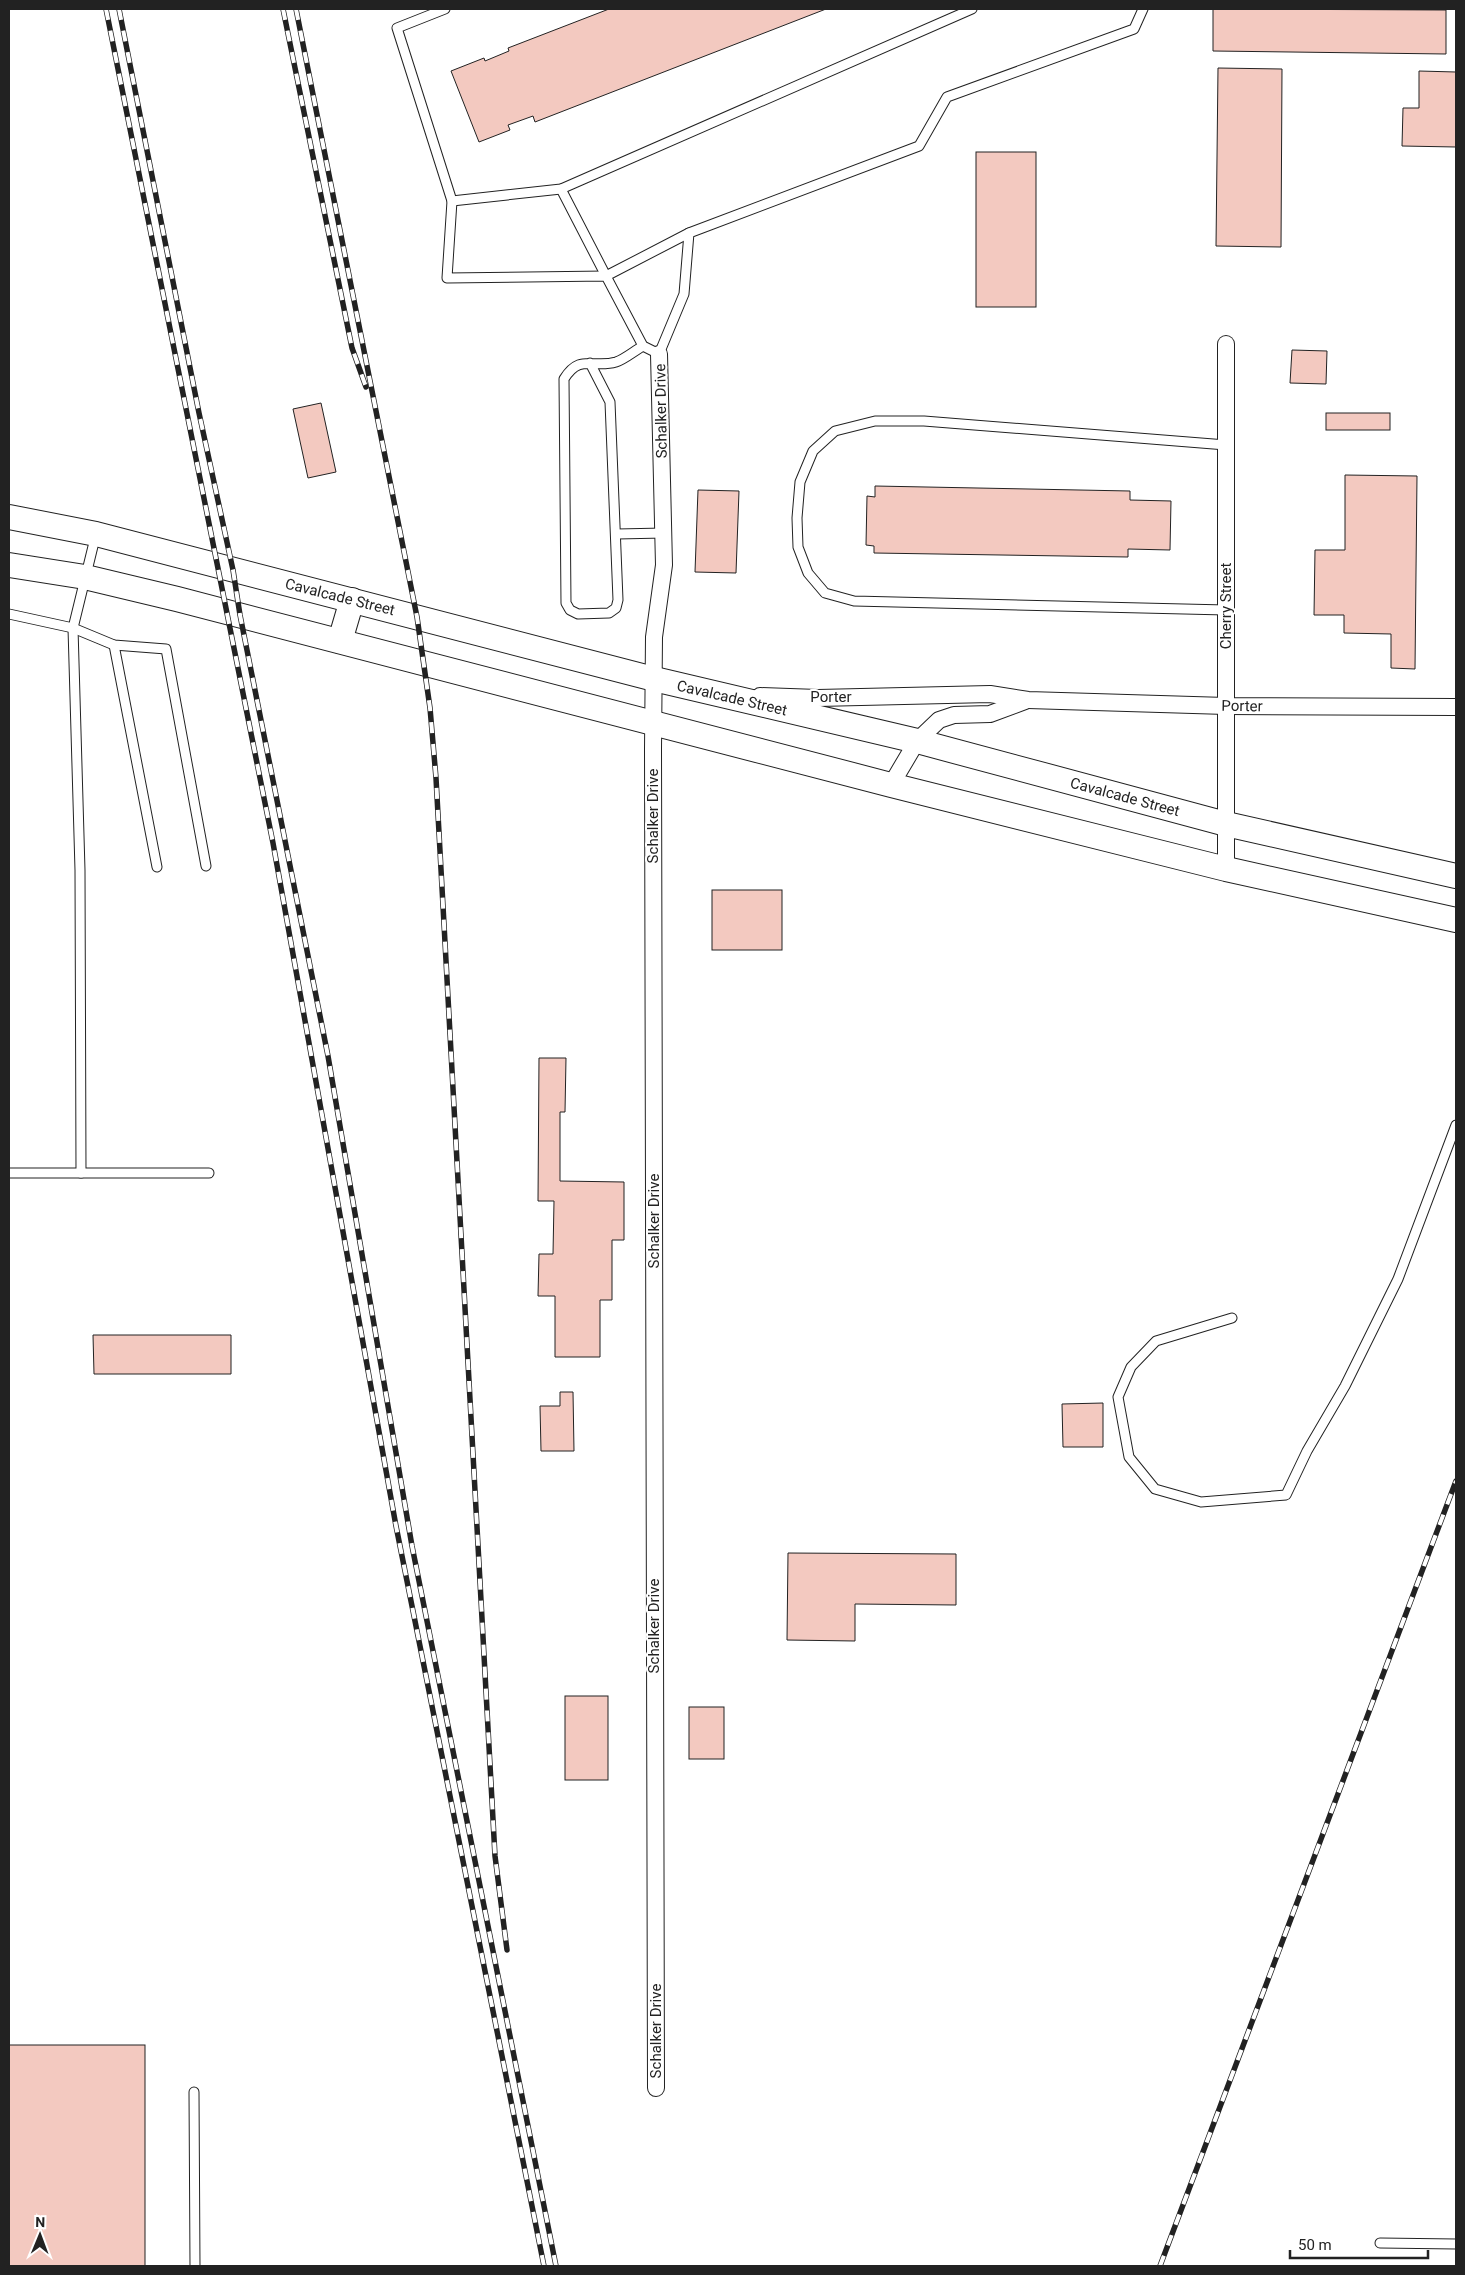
<svg xmlns="http://www.w3.org/2000/svg" width="1465" height="2275" font-family="Roboto,sans-serif">
	<rect width="100%" height="100%" fill="#fff"/>
	<g fill="#f3c9c0" stroke="#222">
		<polygon points="609,9 826,9 535,122 533,116 508,125 510,130 479,142 451,71 484,58 485,61 509,51 508,48"/>
		<polygon points="1213,9 1446,10 1446,54 1213,51"/>
		<polygon points="1218,68 1282,69 1281,247 1216,246"/>
		<polygon points="1419,71 1456,72 1456,147 1402,146 1403,108 1419,108"/>
		<rect x="976" y="152" width="60" height="155"/>
		<polygon points="1292,350 1327,351 1326,384 1290,383"/>
		<polygon points="321,403 336,472 308,478 293,409"/>
		<rect x="1326" y="413" width="64" height="17"/>
		<polygon points="1345,475 1417,476 1415,669 1391,668 1391,634 1344,633 1344,615 1314,615 1315,550 1345,550"/>
		<polygon points="875,486 1130,491 1130,500 1171,501 1170,550 1128,549 1128,557 874,553 874,546 866,545 867,496 875,497"/>
		<polygon points="698,490 739,491 736,573 695,572"/>
		<rect x="712" y="890" width="70" height="60"/>
		<polygon points="539,1058 566,1058 565,1112 560,1112 560,1181 624,1182 624,1240 612,1240 612,1300 600,1300 600,1357 555,1357 555,1296 538,1296 539,1254 553,1254 554,1201 538,1201"/>
		<polygon points="93,1335 231,1335 231,1374 94,1374"/>
		<polygon points="560,1392 573,1392 574,1451 541,1451 540,1406 560,1406"/>
		<polygon points="1103,1403 1103,1447 1063,1447 1062,1404"/>
		<polygon points="788,1553 956,1554 956,1605 855,1604 855,1641 787,1640"/>
		<rect x="565" y="1696" width="43" height="84"/>
		<rect x="689" y="1707" width="35" height="52"/>
		<rect x="9" y="2045" width="136" height="221"/>
	</g>
	<g fill="none" stroke-linecap="round" stroke-linejoin="round">
		<defs>
			<g id="service">
				<polyline points="445,9 397,28 452,201 447,278 606,276 643,346 659,354 684,294 689,233 919,146 947,97 1134,29 1143,9"/>
				<polyline points="561,189 606,276 689,233"/>
				<polyline points="452,201 561,189 972,9"/>
				<path d="M590 363 610 402 618 600 616 608 609 613 578 614 570 610 566 603 564 379C580 353 593 369 616 362 625 359 634 351 643 346"/>
				<polyline points="1226,445 924,421 875,421 835,431 813,451 800,482 797,518 798,547 808,573 825,593 854,601 1226,610"/>
				<polyline points="617,534 664,533"/>
				<polyline points="9,614 73,628 114,645 166,649 206,866"/>
				<polyline points="114,645 157,867"/>
				<polyline points="9,1173 209,1173"/>
				<polyline points="81,1173 80,870 73,628 96,534"/>
				<polyline points="1232,1318 1156,1341 1131,1367 1118,1397 1129,1457 1155,1489 1201,1502 1286,1495 1307,1451 1345,1386 1398,1279 1456,1125"/>
				<polyline points="194,2092 195,2266"/>
				<polyline points="1380,2243 1456,2244"/>
			</g>
			<g id="minor">
				<polyline points="1226,344 1226,869"/>
				<polyline points="760,696 818,698 990,694 1028,700 1226,706 1456,707"/>
				<polyline points="891,785 917,741 939,720 954,715 990,714 1025,701"/>
				<polyline points="656,2088 653,749 654,637 664,565 659,354"/>
			</g>
			<g id="secondary">
				<polyline points="9,517 96,534 654,679 917,741 1226,824 1456,876"/>
				<polyline points="9,565 85,577 177,599 891,785 1226,869 1456,920"/>
				<polyline points="340,641 352,600"/>
			</g>
		</defs>
		<use href="#service" stroke="#222" stroke-width="11"/>
		<use href="#minor" stroke="#222" stroke-width="18"/>
		<use href="#secondary" stroke="#222" stroke-width="26"/>
		<use href="#service" stroke="#fff" stroke-width="9"/>
		<use href="#minor" stroke="#fff" stroke-width="16"/>
		<use href="#secondary" stroke="#fff" stroke-width="24"/>
		<defs>
			<g id="rail">
				<polyline points="106,9 273,843 396,1526 544,2266"/>
				<polyline points="119,9 199,413 233,570 240,615 328,1056 412,1546 556,2266"/>
				<polyline points="283,9 352,348 366,387"/>
				<polyline points="296,9 417,617 430,708 436,778 495,1856 507,1950"/>
				<polyline points="1160,2266 1456,1481"/>
			</g>
		</defs>
		<use href="#rail" stroke="#222" stroke-width="5.5"/>
		<use href="#rail" stroke="#fff" stroke-width="4" stroke-dasharray="11" stroke-linecap="butt"/>
	</g>
	<g text-anchor="middle" stroke-width="4" stroke-linejoin="round" paint-order="stroke">
		<g font-size="15" fill="#222" stroke="#fff">
			<text transform="translate(661 411) rotate(-91)" y="5">Schalker Drive</text>
			<text transform="translate(340 597) rotate(14)" y="5">Cavalcade Street</text>
			<text transform="translate(1226 606) rotate(-90)" y="5">Cherry Street</text>
			<text x="831" y="702">Porter</text>
			<text transform="translate(732 698) rotate(13)" y="5">Cavalcade Street</text>
			<text transform="translate(1242 706) rotate(1)" y="5">Porter</text>
			<text transform="translate(1125 797) rotate(15)" y="5">Cavalcade Street</text>
			<text transform="translate(653 816) rotate(-90)" y="5">Schalker Drive</text>
			<text transform="translate(654 1221) rotate(-90)" y="5">Schalker Drive</text>
			<text transform="translate(654 1626) rotate(-90)" y="5">Schalker Drive</text>
			<text transform="translate(656 2031) rotate(-90)" y="5">Schalker Drive</text>
		</g>
	</g>
	<rect width="1465" height="2275" fill="none" stroke="#222222" stroke-width="20"/>
	<g transform="translate(40 2235) rotate(1)" stroke="#ffffff" stroke-width="4" paint-order="stroke">
	<path d="M0-4L9 19L0 12L-9 19Z" fill="#222222"/>
	<text y="-8" font-size="14" font-weight="bold" text-anchor="middle" fill="#222222">N</text>
	</g>
	<path d="M1290 2250v8h138v-8" fill="none" stroke="#222222" stroke-width="2.5"/>
	<text x="1298" y="2250" font-size="15" fill="#222222" stroke="#ffffff" stroke-width="4" paint-order="stroke">50 m</text>
</svg>
